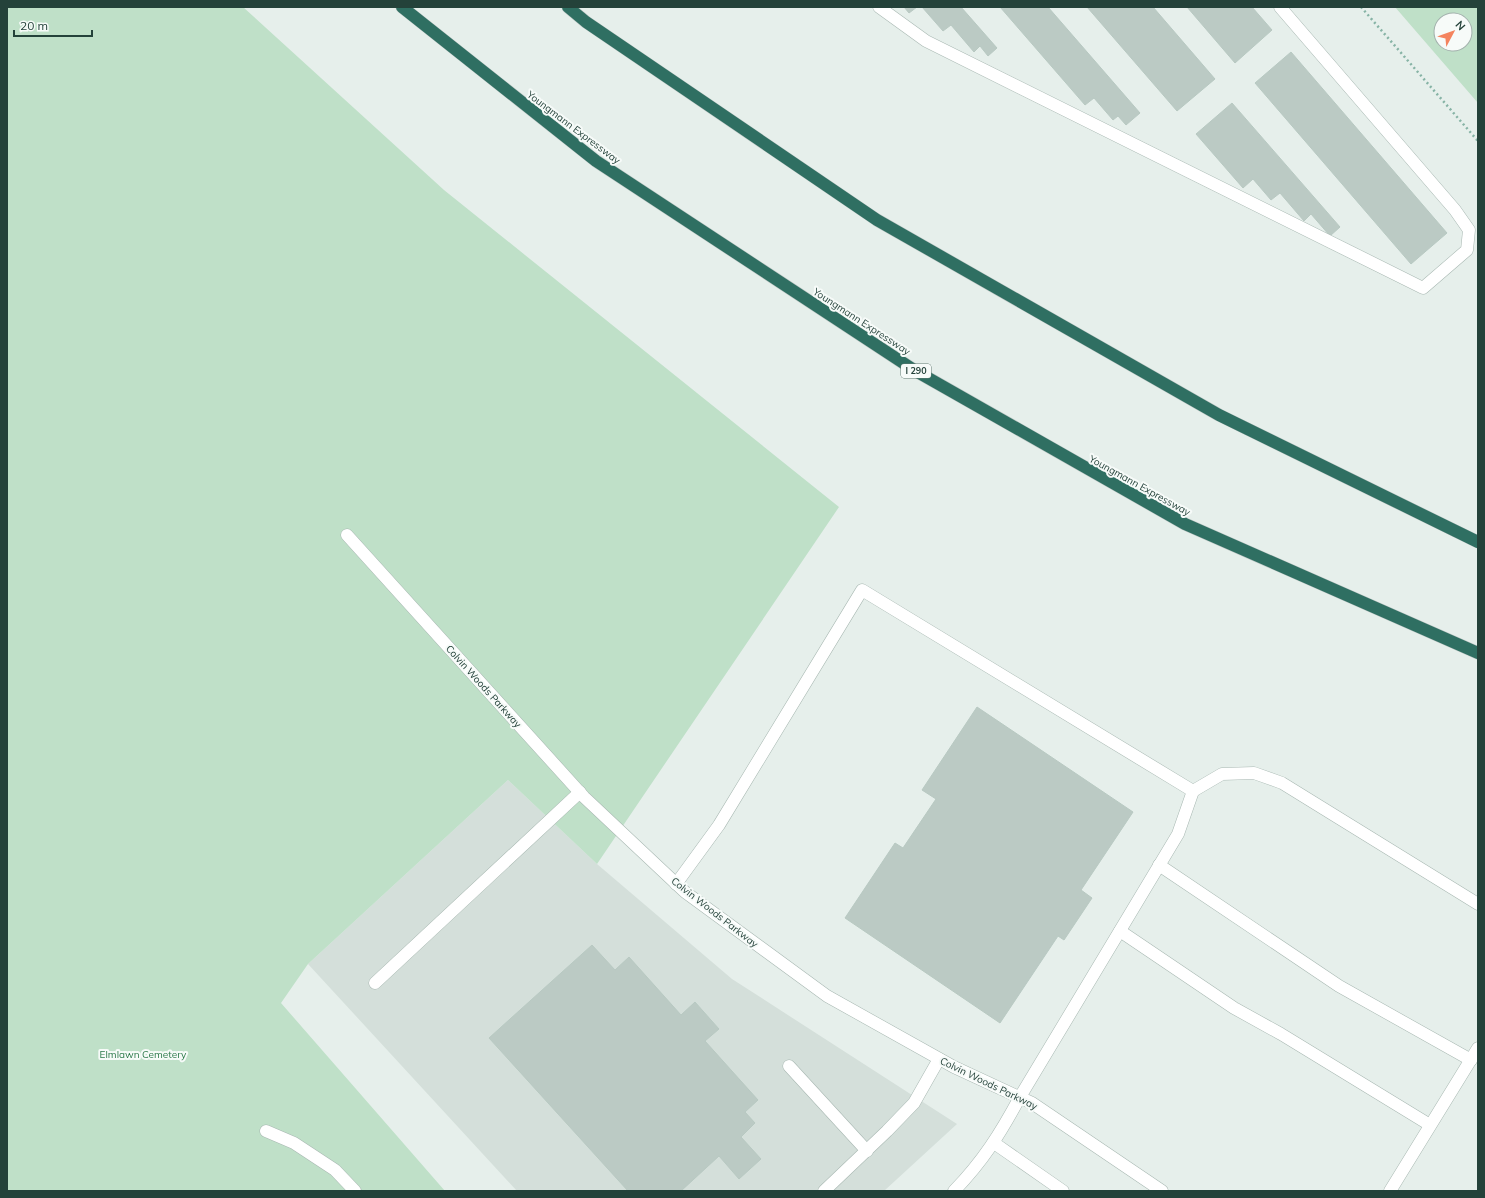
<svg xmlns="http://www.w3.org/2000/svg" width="1485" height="1198" font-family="Mulish,sans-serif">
	<rect width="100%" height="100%" fill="#e6efeb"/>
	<polygon fill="#d4dfda" points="508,780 597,864 732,979 957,1124 884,1191 517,1191 308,964"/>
	<g fill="#bfe0c8" fill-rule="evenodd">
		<polygon points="7,7 243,7 444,190 839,507 597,864 508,780 308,964 281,1003 445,1191 7,1191"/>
		<path d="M1395 7H1478V103ZM1441 20H1465V44H1441Z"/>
	</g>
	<g fill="#bbcac4" stroke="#b8c9c2">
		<polygon points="904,7 917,7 909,13"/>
		<polygon points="922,7 961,7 997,48 988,56 980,46 974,52 951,25 943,31"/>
		<polygon points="1000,7 1048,7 1140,113 1126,125 1118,116 1113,120 1094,98 1085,105"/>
		<polygon points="1087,7 1153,7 1215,79 1177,111"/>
		<polygon points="1187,7 1252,7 1272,30 1235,63"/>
		<polygon points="1291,52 1447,233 1411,264 1255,83"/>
		<polygon points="1232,103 1340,227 1330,236 1311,214 1304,221 1280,193 1271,200 1253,179 1243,188 1196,134"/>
		<polygon points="977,707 1133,812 1081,890 1092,898 1064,940 1058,936 1000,1023 845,918 895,843 903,848 936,799 922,790"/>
		<polygon points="592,945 615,970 629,957 681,1015 695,1002 719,1029 705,1041 758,1100 745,1112 755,1123 741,1137 761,1159 739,1179 719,1156 681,1191 628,1191 489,1038"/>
	</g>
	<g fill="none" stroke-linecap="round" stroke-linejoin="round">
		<defs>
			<g id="minor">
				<polyline points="879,7 926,41 1423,288 1467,250 1469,230 1455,210 1280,7"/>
				<polyline points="347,535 584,797 685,892 827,996 954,1067 1032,1103 1162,1191"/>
				<polyline points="1159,865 1339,986 1471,1060"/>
				<polyline points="676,884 719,825 862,590 1193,791 1222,774 1254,773 1282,783 1478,904"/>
				<polyline points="1120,931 1234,1008 1281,1034 1430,1125"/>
				<polyline points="375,983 580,792"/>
				<polyline points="789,1066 867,1151"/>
				<polyline points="266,1131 294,1143 335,1170 355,1191"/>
				<polyline points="994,1143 1063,1191"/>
				<polyline points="824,1191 887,1131 914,1103 939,1059"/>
				<path d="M954 1191C983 1161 1000 1134 1020 1097L1178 834 1193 791"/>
				<polyline points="1390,1191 1478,1048"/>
			</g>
			<g id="highway">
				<polyline points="402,7 596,161 914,370 1185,524 1478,653"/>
				<polyline points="568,7 586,22 877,220 1219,415 1478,542"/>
			</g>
		</defs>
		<use href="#minor" stroke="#a8b8b2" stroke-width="13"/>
		<use href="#highway" stroke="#c2cac8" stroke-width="13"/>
		<polyline stroke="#86b3a5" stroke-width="2.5" stroke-dasharray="2 3" stroke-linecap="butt" points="1361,7 1478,141"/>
		<use href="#minor" stroke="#fff" stroke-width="12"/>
		<use href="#highway" stroke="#2f6f62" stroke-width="12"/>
	</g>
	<g text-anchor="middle" stroke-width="4" stroke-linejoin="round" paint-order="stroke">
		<rect fill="#f7fbf9" stroke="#637a73" stroke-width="1" x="901" y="364" width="30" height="14" rx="3"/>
		<g font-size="9" font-weight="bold" fill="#24423a">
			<text x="916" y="374">I 290</text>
		</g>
		<g font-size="10" fill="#24423a" stroke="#f7fbf9">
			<text transform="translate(574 127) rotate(37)" y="4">Youngmann Expressway</text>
			<text transform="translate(862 321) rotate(33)" y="4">Youngmann Expressway</text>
			<text transform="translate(1140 485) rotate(29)" y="4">Youngmann Expressway</text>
			<text transform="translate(484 686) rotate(48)" y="4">Colvin Woods Parkway</text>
			<text transform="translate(715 912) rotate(38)" y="4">Colvin Woods Parkway</text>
			<text transform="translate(989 1083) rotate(26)" y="4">Colvin Woods Parkway</text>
		</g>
		<g font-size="10" fill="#2d7a4b" stroke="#f7fbf9">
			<text x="143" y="1058">Elmlawn Cemetery</text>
		</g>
	</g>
	<rect width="1485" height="1198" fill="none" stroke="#24423a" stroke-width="16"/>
	<g transform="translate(1453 32) rotate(49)"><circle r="19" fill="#f7fbf9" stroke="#a3b1ad"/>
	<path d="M0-3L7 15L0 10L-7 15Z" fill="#f4845f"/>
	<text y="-6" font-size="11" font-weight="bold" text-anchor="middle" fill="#24423a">N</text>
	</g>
	<path d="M14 30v6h78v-6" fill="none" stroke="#24423a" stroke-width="2"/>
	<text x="20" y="30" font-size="12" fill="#24423a" stroke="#f7fbf9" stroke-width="3" paint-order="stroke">20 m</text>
</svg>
